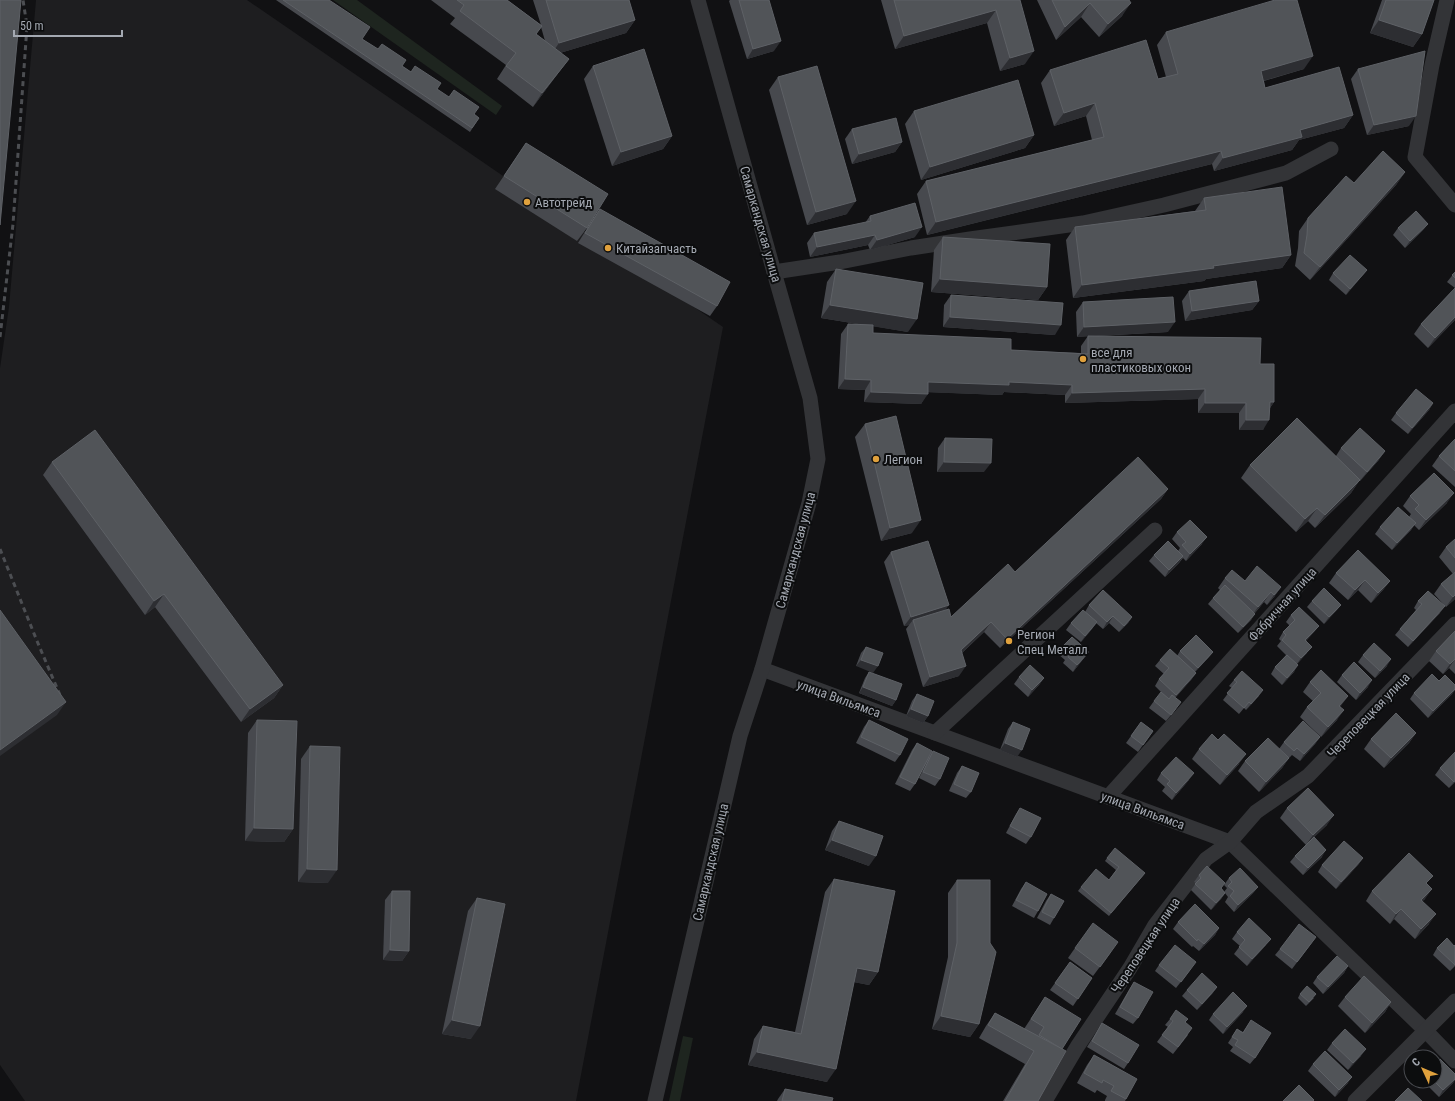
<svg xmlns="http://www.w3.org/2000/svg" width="1455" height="1101" font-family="'Roboto Condensed',sans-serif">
	<rect width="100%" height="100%" fill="#111113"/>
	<polygon fill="#1e1e20" points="36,0 247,0 723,327 576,1101 25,1101 0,1065 0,368 9,307"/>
	<g fill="#1e251f">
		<polygon points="333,0 357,0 502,106 496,115"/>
		<polygon points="683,1036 693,1038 680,1101 669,1101"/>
	</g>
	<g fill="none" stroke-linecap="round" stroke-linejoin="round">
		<g stroke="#333437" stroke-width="15">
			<polyline points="1447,0 1432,65 1415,157 1455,205"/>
			<polyline points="774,272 840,262 911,248 970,239 1083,223 1164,205 1286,173 1331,149"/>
			<polyline points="762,669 1230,842 1425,1030 1455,1061"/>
			<polyline points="935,733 1155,530"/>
			<polyline points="1108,797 1455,411"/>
			<polyline points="655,1101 740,736 762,669 809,503 818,459 810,398 774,272 698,0"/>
			<polyline points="1045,1101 1077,1047 1130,968 1155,925 1206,859 1230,842 1256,812 1308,776 1455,624"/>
			<polyline points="1355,1101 1455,1001"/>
		</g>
		<g stroke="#4c4e52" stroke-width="3" stroke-dasharray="5 4" stroke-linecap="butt">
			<polyline points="0,337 13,224 27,26 23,0"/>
			<polyline points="0,549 37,641 60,695"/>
		</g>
	</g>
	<g fill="#47494e" fill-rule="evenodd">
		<polygon points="276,0 329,0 362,39 479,118 470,132"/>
		<path d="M431 0H507L541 25 533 0H629L635 20 626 33 560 53 569 59 559 72 533 107 497 79 506 65 450 24 455 18ZM541 27 545 41 536 34Z"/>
		<polygon points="730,0 769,0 774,51 747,59 729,1"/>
		<polygon points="881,0 1020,0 1025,64 1000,71 987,23 895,49"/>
		<polygon points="1037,0 1129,0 1122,16 1099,37 1081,17 1056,40"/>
		<polygon points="1382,0 1434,0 1422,34 1413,47 1370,33"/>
		<polygon points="1166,32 1304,69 1264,81 1265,88 1353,115 1344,128 1299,140 1292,150 1214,171 1212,164 927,235 917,194 926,181 1092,140 1086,116 1054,126 1041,83 1050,70 1158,79 1166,77 1157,45"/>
		<polygon points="593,66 672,136 663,149 612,166 584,79"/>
		<polygon points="1358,69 1409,126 1367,135 1351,79"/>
		<polygon points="778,77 847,214 807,225 769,90"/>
		<polygon points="914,111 1034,135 1025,148 921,180 905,124"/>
		<polygon points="852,129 902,142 895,152 852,164 845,139"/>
		<polygon points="526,143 587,228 577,241 495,189"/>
		<polygon points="1405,172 1396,185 1310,280 1295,266 1298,248 1299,231 1308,218 1354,183"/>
		<polygon points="1204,198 1291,255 1282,268 1206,279 1204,281 1073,298 1066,240 1075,227 1195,211"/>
		<polygon points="600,209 717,306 710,316 578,243 593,219"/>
		<polygon points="870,216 915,237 870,250 868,245 810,257 807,243 814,233 865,223"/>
		<polygon points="1428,224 1423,230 1405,248 1393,235 1398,228"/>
		<polygon points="943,237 1047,287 1038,300 931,292 934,250"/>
		<polygon points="836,269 908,332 873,326 873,333 1011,350 1081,353 1081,346 1088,336 1077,337 1076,312 1083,302 1168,332 1098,336 1260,364 1274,402 1270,408 1263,430 1239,430 1239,413 1198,413 1198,399 1065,403 1065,395 1004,392 1002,395 928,392 921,404 864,402 865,390 838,389 841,334 848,324 864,325 821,318 827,282"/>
		<polygon points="1367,270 1362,276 1346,295 1329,280 1333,273"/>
		<polygon points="1455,272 1455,320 1428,348 1414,334 1421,324 1455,288 1447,282"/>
		<polygon points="1189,291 1259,301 1252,310 1185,321 1182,301"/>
		<polygon points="951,295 1055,335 943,327 944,305"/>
		<polygon points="1433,403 1429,410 1408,434 1391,420 1396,413"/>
		<polygon points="865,424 912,533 881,541 855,437"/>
		<polygon points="945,438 984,472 937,472 938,448"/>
		<polygon points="1455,439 1455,487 1432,466 1439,456"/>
		<polygon points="1341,448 1385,451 1378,461 1360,481 1359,481 1351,493 1315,528 1308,521 1296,532 1241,478 1250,465 1336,456"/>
		<polygon points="52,462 283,685 274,698 241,722 155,607 145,615 43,475"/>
		<polygon points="1168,489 1161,499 1000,648 984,632 962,653 959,676 923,687 906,629 909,625 904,626 884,562 891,552 951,617 1015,572"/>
		<polygon points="1410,496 1447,503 1419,530 1414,525 1411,530 1392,550 1375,534 1380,527 1409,517 1411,514 1403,506"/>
		<polygon points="1177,532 1202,544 1186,561 1183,558 1179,563 1165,577 1149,561 1154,555 1178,551 1180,548 1172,539"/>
		<polygon points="1455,539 1455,599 1446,607 1434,594 1441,584 1453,574 1439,557 1446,547"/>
		<polygon points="1336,573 1390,581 1383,590 1371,603 1358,590 1348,600 1329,583"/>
		<polygon points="1225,578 1245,581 1281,587 1274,597 1267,605 1264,602 1255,613 1251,620 1238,633 1208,604 1213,598 1220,590 1218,588"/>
		<polygon points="1312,601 1341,605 1336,611 1324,624 1307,607"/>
		<polygon points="1418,601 1440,613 1408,647 1395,635 1400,629 1416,610 1414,608"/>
		<polygon points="1089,605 1132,617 1128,623 1119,632 1109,623 1103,629 1096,623 1092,629 1081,642 1066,630 1071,623 1085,612"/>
		<polygon points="1291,615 1319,626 1314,632 1306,641 1307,653 1297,664 1294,672 1282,685 1271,674 1275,667 1286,655 1277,646 1281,641 1279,639 1283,632 1290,626 1286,622"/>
		<polygon points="1455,631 1455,674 1449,668 1443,674 1429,661 1436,651"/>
		<polygon points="866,647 878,666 856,666 861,653"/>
		<polygon points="1062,647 1084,658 1073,672 1063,663 1065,660 1058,654"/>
		<polygon points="1180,651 1213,652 1208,658 1195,672 1196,673 1191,680 1175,698 1176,709 1166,721 1149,708 1154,701 1163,694 1155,686 1159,679 1164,674 1155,666 1160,660 1177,656"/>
		<polygon points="1363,655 1387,666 1375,678 1358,662"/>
		<polygon points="869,672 896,700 892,706 859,693 865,678"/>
		<polygon points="1342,675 1368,687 1356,700 1337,682"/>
		<polygon points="1019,677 1044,678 1039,685 1028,697 1014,684"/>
		<polygon points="1234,680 1259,696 1246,710 1244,708 1239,714 1223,700 1232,688 1229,686"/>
		<polygon points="1439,681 1455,685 1455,690 1452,694 1428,718 1410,699 1414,693"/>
		<polygon points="1310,682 1341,707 1337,720 1321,737 1300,717 1307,707 1313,701 1303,692"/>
		<polygon points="917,694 928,716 923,723 906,716 912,701"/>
		<polygon points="257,720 293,829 284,842 245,841 248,733"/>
		<polygon points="869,720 900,755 895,762 856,743 864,727"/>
		<polygon points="1013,722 1017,757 1000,750 1008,729"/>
		<polygon points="1141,722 1153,731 1138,752 1126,743"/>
		<polygon points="1416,733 1409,743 1384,768 1364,749 1371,739"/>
		<polygon points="1320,737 1315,744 1300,761 1292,755 1289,758 1279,749 1284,742"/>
		<polygon points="917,743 929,757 933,751 940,779 935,786 919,778 928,760 915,784 910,791 895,784 912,750"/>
		<polygon points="310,746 328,883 298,882 301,759"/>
		<polygon points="1199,749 1239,764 1220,785 1192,759"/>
		<polygon points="1289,758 1282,768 1259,792 1238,771 1245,761"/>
		<polygon points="962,766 971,792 966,798 949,791 957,773"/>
		<polygon points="1440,768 1455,782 1449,788 1435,775"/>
		<polygon points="1161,773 1189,780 1172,800 1162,791 1165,787 1157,780"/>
		<polygon points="1020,808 1031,837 1026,844 1006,833 1016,814"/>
		<polygon points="1287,808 1327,825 1314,837 1322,857 1303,875 1290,862 1295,856 1306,845 1280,818"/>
		<polygon points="839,821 869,866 825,850 832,831"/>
		<polygon points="1107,858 1145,873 1109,916 1078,891 1081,887 1109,880 1116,870 1105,861"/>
		<polygon points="1363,858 1358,865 1336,889 1318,872 1322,865"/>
		<polygon points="1199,875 1221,889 1224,892 1227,888 1224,885 1229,878 1258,887 1253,893 1234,912 1225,902 1228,897 1225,893 1221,899 1211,910 1191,890 1196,883 1194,882"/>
		<polygon points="834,879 878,972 869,985 854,982 827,1082 748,1065 754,1039 763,1026 795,1032 825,892"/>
		<polygon points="957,880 979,1024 970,1037 932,1029 948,957 948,893"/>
		<polygon points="1026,882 1038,911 1034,918 1012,906 1021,889"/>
		<polygon points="1427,884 1425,899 1422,901 1429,924 1415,939 1394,919 1390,924 1366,901 1372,891"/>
		<polygon points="392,891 409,951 402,961 383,960 385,900"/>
		<polygon points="1051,894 1054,918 1050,925 1037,918 1046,901"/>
		<polygon points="477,898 471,1039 442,1034 468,911"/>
		<polygon points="1178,922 1219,928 1215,935 1199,951 1193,946 1192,947 1173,929"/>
		<polygon points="1237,932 1266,945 1247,966 1234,954 1240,946 1232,939"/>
		<polygon points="1316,937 1292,969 1275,955 1280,949"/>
		<polygon points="1455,945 1455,966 1450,971 1433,955 1437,948 1454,946"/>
		<polygon points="1075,948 1111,952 1093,976 1068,958"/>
		<polygon points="1070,962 1092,978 1073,1006 1050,990"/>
		<polygon points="1159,965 1191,969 1176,988 1155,971"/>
		<polygon points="1348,966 1344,973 1323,994 1313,983 1317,977"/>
		<polygon points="1134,982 1138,1018 1133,1024 1115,1014 1130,988"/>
		<polygon points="1217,987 1212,994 1197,1010 1182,996 1187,990"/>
		<polygon points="1300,994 1314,998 1306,1006 1298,998"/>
		<polygon points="1045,997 1062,1049 1038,1101 1003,1101 1025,1064 979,1038 986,1026 995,1013 1024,1029"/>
		<polygon points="1345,997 1391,1002 1385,1012 1365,1033 1338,1006"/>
		<polygon points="1243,1012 1223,1034 1209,1020 1213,1014"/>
		<polygon points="1170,1019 1188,1035 1173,1054 1157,1042 1168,1027 1165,1025"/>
		<polygon points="1251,1020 1255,1058 1250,1064 1230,1051 1233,1047 1228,1043 1237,1029 1243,1032"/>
		<polygon points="1102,1023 1128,1063 1124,1069 1087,1047"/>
		<polygon points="1332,1043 1361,1056 1348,1070 1327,1050"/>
		<polygon points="1094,1055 1126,1099 1125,1101 1105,1101 1105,1100 1107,1096 1097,1090 1095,1093 1077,1083 1087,1065"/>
		<polygon points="1435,1063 1455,1074 1455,1080 1453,1083 1439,1097 1429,1087 1431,1083 1429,1081 1435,1081"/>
		<polygon points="1313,1064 1348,1083 1335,1097 1308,1071"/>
		<polygon points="785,1089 832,1101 777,1101 778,1099"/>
	</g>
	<g fill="#2d2e32">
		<polygon points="1090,3 1081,17 1056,40 1065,27"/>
		<polygon points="1131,3 1122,16 1099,37 1108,24"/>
		<polygon points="996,10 987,23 895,49 904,36"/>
		<polygon points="635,20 626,33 550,56 559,43"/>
		<polygon points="1379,20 1422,34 1413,47 1370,33"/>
		<polygon points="781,41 774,51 747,59 753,49"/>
		<polygon points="1034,51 1025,64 1000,71 1010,58"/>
		<polygon points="1313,56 1304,69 1252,84 1261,71"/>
		<polygon points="569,59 559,72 533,107 542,93"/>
		<polygon points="1095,103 1086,116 1054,126 1064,113"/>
		<polygon points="1353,115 1344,128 1299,140 1292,150 1214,171 1223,158 1300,130"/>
		<polygon points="1416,116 1409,126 1367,135 1374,125"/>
		<polygon points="1034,135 1025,148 921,180 930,167"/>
		<polygon points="672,136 663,149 612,166 621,152"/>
		<polygon points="902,142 895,152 852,164 859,154"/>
		<polygon points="1221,151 1212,164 927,235 936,222"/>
		<polygon points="1405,172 1396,185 1310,280 1320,267"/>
		<polygon points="856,201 847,214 807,225 816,212"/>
		<polygon points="1428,224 1423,230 1405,248 1410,241"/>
		<polygon points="922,227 915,237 870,250 877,240"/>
		<polygon points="875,235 868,245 810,257 817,247"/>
		<polygon points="1291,255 1282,268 1206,279 1204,281 1073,298 1082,285 1213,266"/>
		<polygon points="1367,270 1362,276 1346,295 1350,289"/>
		<polygon points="940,279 1047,287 1038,300 931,292"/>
		<polygon points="1259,301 1252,310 1185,321 1192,311"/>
		<polygon points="830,305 917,319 908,332 821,318"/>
		<polygon points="950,317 1061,325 1055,335 943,327"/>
		<polygon points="1455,317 1455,320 1428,348 1435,338"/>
		<polygon points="1175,322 1168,332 1077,337 1084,327"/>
		<polygon points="845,379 871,380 865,390 838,389"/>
		<polygon points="928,382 1009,382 1072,385 1065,395 1004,392 1002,395 921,392"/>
		<polygon points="1205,389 1198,399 1065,403 1072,393"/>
		<polygon points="871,392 928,394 921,404 864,402"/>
		<polygon points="1270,402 1274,402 1267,412"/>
		<polygon points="1205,403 1246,403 1239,413 1198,413"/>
		<polygon points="1433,403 1429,410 1408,434 1412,428"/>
		<polygon points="1246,420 1269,420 1263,430 1239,430"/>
		<polygon points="1385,451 1378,461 1360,481 1367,472"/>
		<polygon points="944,462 991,463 984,472 937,472"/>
		<polygon points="1360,480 1351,493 1315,528 1325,515"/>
		<polygon points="1168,489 1161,499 1000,648 1007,639"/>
		<polygon points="1454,493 1447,503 1419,530 1426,520"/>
		<polygon points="1317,508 1308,521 1296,532 1305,519"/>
		<polygon points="921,520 912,533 881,541 890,528"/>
		<polygon points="1416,523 1411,530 1392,550 1397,543"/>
		<polygon points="1207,537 1202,544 1186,561 1190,554"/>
		<polygon points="1183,556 1179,563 1165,577 1169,570"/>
		<polygon points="1365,580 1358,590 1348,600 1355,590"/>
		<polygon points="1390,581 1383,590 1371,603 1378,593"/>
		<polygon points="1281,587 1274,597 1267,605 1274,595"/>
		<polygon points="1271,592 1264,602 1251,617 1258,607"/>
		<polygon points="164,594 155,607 145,615 154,601"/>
		<polygon points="1455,595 1455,599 1446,607 1453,597"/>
		<polygon points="949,605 942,615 913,620 909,625 904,626 911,617"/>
		<polygon points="1341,605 1336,611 1324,624 1329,617"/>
		<polygon points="1445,606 1440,613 1408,647 1413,641"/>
		<polygon points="1255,614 1251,620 1238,633 1243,627"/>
		<polygon points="1113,616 1109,623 1103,629 1107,622"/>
		<polygon points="1132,617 1128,623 1119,632 1124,626"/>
		<polygon points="991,622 984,632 954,660 961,650"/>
		<polygon points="1097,622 1092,629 1081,642 1085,636"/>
		<polygon points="1319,626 1314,632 1300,647 1305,640"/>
		<polygon points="1312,647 1307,653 1297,664 1301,658"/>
		<polygon points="1089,652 1084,658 1073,672 1077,665"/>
		<polygon points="1213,652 1208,658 1193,674 1198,668"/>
		<polygon points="1391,659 1387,666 1375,678 1380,671"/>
		<polygon points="1455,659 1449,668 1443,674 1450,664"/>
		<polygon points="861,660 878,666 873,673 856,666"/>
		<polygon points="1298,665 1294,672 1282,685 1287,678"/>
		<polygon points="966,666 959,676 923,687 930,677"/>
		<polygon points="1196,673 1191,680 1171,701 1176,695"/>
		<polygon points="1044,678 1039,685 1028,697 1032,690"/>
		<polygon points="1372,680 1368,687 1356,700 1360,693"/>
		<polygon points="283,685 274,698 241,722 250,709"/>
		<polygon points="863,687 896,700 892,706 859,693"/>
		<polygon points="1455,689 1452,694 1428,718 1433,711"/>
		<polygon points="1263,690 1259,696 1246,710 1251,704"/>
		<polygon points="1348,696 1341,706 1333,715 1339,706"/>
		<polygon points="66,702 57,715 0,756 0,750"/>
		<polygon points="911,709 928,716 923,723 906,716"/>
		<polygon points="1344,710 1337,720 1321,737 1328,727"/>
		<polygon points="1416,733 1409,743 1384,768 1391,758"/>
		<polygon points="1320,737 1315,744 1300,761 1304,754"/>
		<polygon points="1005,743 1022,750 1017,757 1000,750"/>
		<polygon points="1246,754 1239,764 1220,785 1227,775"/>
		<polygon points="1289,758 1282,768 1259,792 1266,782"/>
		<polygon points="1194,773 1189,780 1172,800 1176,793"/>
		<polygon points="1455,780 1455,782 1449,788 1454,782"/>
		<polygon points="1334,815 1327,825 1306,845 1313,835"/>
		<polygon points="254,828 293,829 284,842 245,841"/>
		<polygon points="832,840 876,856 869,866 825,850"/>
		<polygon points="1326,850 1322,857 1303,875 1308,868"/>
		<polygon points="1363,858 1358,865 1336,889 1341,882"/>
		<polygon points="307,869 337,870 328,883 298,882"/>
		<polygon points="1258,887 1253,893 1234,912 1238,905"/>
		<polygon points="1432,889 1425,899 1414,910 1421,900"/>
		<polygon points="1225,893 1221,899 1211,910 1216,903"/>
		<polygon points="1401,909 1394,919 1390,924 1396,914"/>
		<polygon points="1436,914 1429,924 1415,939 1421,929"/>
		<polygon points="1219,928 1215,935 1199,951 1204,944"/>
		<polygon points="1271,939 1266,945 1247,966 1252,959"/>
		<polygon points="390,950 409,951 402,961 383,960"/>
		<polygon points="1348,966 1344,973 1323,994 1328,987"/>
		<polygon points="857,968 878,972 869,985 848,981"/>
		<polygon points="1217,987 1212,994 1197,1010 1202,1004"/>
		<polygon points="1391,1002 1385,1012 1365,1033 1372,1023"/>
		<polygon points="1247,1006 1243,1012 1223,1034 1227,1027"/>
		<polygon points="941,1016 979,1024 970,1037 932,1029"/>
		<polygon points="452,1020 480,1026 471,1039 442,1034"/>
		<polygon points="1366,1049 1361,1056 1348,1070 1353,1063"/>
		<polygon points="757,1052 836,1069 827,1082 748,1065"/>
		<polygon points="1352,1077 1348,1083 1335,1097 1339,1090"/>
		<polygon points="1455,1079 1455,1080 1453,1083 1439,1097 1443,1090"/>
	</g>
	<g fill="#515458" stroke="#5e6166">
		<polygon points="0,0 21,0 0,225"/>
		<polygon points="283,0 329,0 370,27 362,39 378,49 382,44 406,60 402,66 411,72 415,66 441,83 437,89 449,97 454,90 479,107 474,114 479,118 472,128"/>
		<polygon points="457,0 507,0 542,26 536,34 569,59 542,93 506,66 516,53 460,11 464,5"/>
		<polygon points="546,0 629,0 635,20 559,43"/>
		<polygon points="739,0 769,0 781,41 753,49"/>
		<polygon points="894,0 1020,0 1034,51 1010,58 996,10 904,36"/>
		<polygon points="1052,0 1129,0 1131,3 1108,24 1090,3 1065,27"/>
		<polygon points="1275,0 1297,0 1313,56 1261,71 1265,88 1339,67 1353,115 1300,130 1302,137 1223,158 1221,151 936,222 926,181 1104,137 1095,103 1064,113 1050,70 1146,40 1158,79 1178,74 1166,32"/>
		<polygon points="1386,0 1434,0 1422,34 1379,20"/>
		<polygon points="644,49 672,136 621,152 593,66"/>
		<polygon points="1425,51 1416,116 1374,125 1358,69"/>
		<polygon points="817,66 856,201 816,212 778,77"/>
		<polygon points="1018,80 1034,135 930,167 914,111"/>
		<polygon points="896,118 902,142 859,154 852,129"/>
		<polygon points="526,143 608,194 587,228 504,176"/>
		<polygon points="1383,151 1405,172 1320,267 1304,253 1307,235 1308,218 1346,176 1354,183"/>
		<polygon points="1282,187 1291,255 1213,266 1214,268 1082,285 1075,227 1206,210 1204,198"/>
		<polygon points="915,203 922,227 877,240 875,235 817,247 814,233 871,221 870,216"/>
		<polygon points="600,209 730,282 717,306 585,233"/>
		<polygon points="1416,211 1428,224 1410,241 1398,228"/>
		<polygon points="943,237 1050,244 1047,287 940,279"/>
		<polygon points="1350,255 1367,270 1350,289 1333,273"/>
		<polygon points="836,269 923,283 917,319 830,305"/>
		<polygon points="1455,272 1455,278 1452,275"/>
		<polygon points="1256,281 1259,301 1192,311 1189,291"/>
		<polygon points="1455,288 1455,317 1435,338 1421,324"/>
		<polygon points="951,295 1063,303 1061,325 950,317"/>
		<polygon points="1173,297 1175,322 1084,327 1083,302"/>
		<polygon points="848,324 873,325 873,333 1011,339 1011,350 1088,354 1088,336 1261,338 1260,364 1274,364 1274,402 1270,402 1269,420 1246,420 1246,403 1205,403 1205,389 1072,393 1072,385 1009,382 1009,385 928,382 928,394 871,392 871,380 845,379"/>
		<polygon points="1416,389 1433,403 1412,428 1396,413"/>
		<polygon points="896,416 921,520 890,528 865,424"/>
		<polygon points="1297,418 1360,480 1325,515 1317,508 1305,519 1250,465"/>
		<polygon points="1360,428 1385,451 1367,472 1341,448"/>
		<polygon points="95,430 283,685 250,709 164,594 154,601 52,462"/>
		<polygon points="945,438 992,439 991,463 944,462"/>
		<polygon points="1455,439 1455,471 1439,456"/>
		<polygon points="1138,457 1168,489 1007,639 991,622 961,650 966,666 930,677 913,620 949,609 951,617 1008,564 1015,572"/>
		<polygon points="1434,473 1454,493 1426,520 1415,509 1419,505 1410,496"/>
		<polygon points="1398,507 1416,523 1397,543 1380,527"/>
		<polygon points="1190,520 1207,537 1190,554 1182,545 1186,542 1177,532"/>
		<polygon points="1455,539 1455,558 1446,547"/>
		<polygon points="928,541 949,605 911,617 891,552"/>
		<polygon points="1168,541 1183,556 1169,570 1154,555"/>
		<polygon points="1358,550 1390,581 1378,593 1365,580 1355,590 1336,573"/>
		<polygon points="1257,566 1281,587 1274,595 1271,592 1258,607 1225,578 1232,570 1245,581"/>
		<polygon points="1455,572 1455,595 1453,597 1441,584"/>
		<polygon points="1225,585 1255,614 1243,627 1213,598"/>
		<polygon points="1324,588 1341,605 1329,617 1312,601"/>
		<polygon points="1103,590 1132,617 1124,626 1113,616 1107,622 1089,605"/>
		<polygon points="1428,591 1445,606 1413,641 1400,629 1422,604 1418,601"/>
		<polygon points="1299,607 1319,626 1305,640 1312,647 1301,658 1282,640 1286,635 1283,632 1295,620 1291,615"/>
		<polygon points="0,610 66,702 0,750"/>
		<polygon points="1083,610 1097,622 1085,636 1071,623"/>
		<polygon points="1455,631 1455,659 1450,664 1436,651"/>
		<polygon points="1196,635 1213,652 1198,668 1180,651"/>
		<polygon points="1072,637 1089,652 1077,665 1068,657 1070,654 1062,647"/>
		<polygon points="1374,643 1391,659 1380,671 1363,655"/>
		<polygon points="866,647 883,653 878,666 861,660"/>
		<polygon points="1170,649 1196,673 1176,695 1159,679 1169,668 1160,660"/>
		<polygon points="1287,655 1298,665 1287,678 1275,667"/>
		<polygon points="1354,662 1372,680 1360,693 1342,675"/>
		<polygon points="1030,665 1044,678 1032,690 1019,677"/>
		<polygon points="1321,670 1348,696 1339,706 1344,710 1328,727 1307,707 1321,693 1310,682"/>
		<polygon points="1242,671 1263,690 1251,704 1249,702 1244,708 1227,693 1237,682 1234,680"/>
		<polygon points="869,672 902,684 896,700 863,687"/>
		<polygon points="1432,674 1439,681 1445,675 1455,685 1455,689 1433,711 1414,693"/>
		<polygon points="1161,692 1169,699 1172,695 1181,702 1171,715 1154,701"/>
		<polygon points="917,694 934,701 928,716 911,709"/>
		<polygon points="1396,713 1416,733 1391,758 1371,739"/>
		<polygon points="257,720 297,721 293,829 254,828"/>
		<polygon points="869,720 908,739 900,755 861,737"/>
		<polygon points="1303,721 1320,737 1304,754 1297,748 1294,751 1284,742"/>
		<polygon points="1013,722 1030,729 1022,750 1005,743"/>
		<polygon points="1141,722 1153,731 1143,745 1131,736"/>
		<polygon points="1212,734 1218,740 1224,734 1246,754 1227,775 1199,749"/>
		<polygon points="1268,738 1289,758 1266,782 1245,761"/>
		<polygon points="917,743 932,751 915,784 900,777"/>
		<polygon points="310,746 340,747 337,870 307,869"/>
		<polygon points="933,751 949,758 940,779 923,772"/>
		<polygon points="1455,752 1455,780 1454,782 1440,768"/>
		<polygon points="1176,757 1194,773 1176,793 1167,784 1170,781 1161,773"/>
		<polygon points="962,766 979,773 971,792 954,784"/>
		<polygon points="1308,788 1334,815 1313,835 1287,808"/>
		<polygon points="1020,808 1041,818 1031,837 1010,826"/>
		<polygon points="839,821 883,836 876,856 832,840"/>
		<polygon points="1314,837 1326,850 1308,868 1295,856"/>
		<polygon points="1344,841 1363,858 1341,882 1322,865"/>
		<polygon points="1115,848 1145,873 1111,913 1081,887 1096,869 1109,880 1119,867 1107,858"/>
		<polygon points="1409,853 1433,876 1426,883 1432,889 1421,900 1436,914 1421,929 1401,909 1396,914 1372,891"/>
		<polygon points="1207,866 1225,883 1221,888 1225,893 1216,903 1195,884 1201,878 1199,875"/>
		<polygon points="1240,868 1258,887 1238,905 1230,896 1234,891 1228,886 1232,882 1229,878"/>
		<polygon points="834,879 895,891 878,972 857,968 836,1069 757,1052 763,1026 801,1034"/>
		<polygon points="957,880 990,880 990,943 996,952 979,1024 941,1016 957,943"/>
		<polygon points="1026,882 1047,894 1038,911 1016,900"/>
		<polygon points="392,891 410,891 409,951 390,950"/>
		<polygon points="1051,894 1064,901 1054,918 1042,912"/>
		<polygon points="477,898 505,904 480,1026 452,1020"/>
		<polygon points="1195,904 1219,928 1204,944 1198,939 1197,941 1178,922"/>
		<polygon points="1249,918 1271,939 1252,959 1239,947 1245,940 1237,932"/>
		<polygon points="1093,923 1118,942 1100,967 1075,948"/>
		<polygon points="1299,924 1316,937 1297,962 1280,949"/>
		<polygon points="1447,938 1454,946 1455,945 1455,965 1437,948"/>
		<polygon points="1175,945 1196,962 1181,982 1159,965"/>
		<polygon points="1337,956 1348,966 1328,987 1317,977"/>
		<polygon points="1070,962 1092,978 1078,999 1055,983"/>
		<polygon points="1202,973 1217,987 1202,1004 1187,990"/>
		<polygon points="1364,976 1391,1002 1372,1023 1345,997"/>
		<polygon points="1134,982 1153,992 1138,1018 1120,1007"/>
		<polygon points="1307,986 1316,994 1309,1002 1300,994"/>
		<polygon points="1233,992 1247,1006 1227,1027 1213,1014"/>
		<polygon points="1045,997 1081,1019 1062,1049 1039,1035 1044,1027 1031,1019"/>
		<polygon points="1176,1010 1188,1019 1185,1022 1192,1028 1178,1047 1162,1035 1173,1021 1170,1019"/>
		<polygon points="995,1013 1066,1051 1038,1101 1005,1101 1034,1051 988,1025"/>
		<polygon points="1251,1020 1271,1033 1255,1058 1235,1045 1238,1040 1232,1037 1237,1029 1243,1033"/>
		<polygon points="1102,1023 1139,1045 1128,1063 1092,1041"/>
		<polygon points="1345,1029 1366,1049 1353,1063 1332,1043"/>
		<polygon points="1325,1051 1352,1077 1339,1090 1313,1064"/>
		<polygon points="1094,1055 1137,1079 1126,1099 1111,1091 1114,1086 1103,1080 1102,1083 1084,1073"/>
		<polygon points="1440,1059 1455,1074 1455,1079 1443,1090 1434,1081 1435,1081 1435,1078 1436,1077 1435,1076 1435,1063"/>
		<polygon points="1299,1085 1314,1100 1313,1101 1283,1101"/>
		<polygon points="1408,1088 1422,1101 1395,1101"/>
		<polygon points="785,1089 833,1098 832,1101 782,1101"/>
	</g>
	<g fill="#e0a13d" stroke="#0c0d0e" stroke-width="1.5">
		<circle cx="527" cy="202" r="4"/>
		<circle cx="608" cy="248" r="4"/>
		<circle cx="1083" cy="359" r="4"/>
		<circle cx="876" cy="459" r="4"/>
		<circle cx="1009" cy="641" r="4"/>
	</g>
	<g text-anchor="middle" stroke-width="4" stroke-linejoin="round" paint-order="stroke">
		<g font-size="13" fill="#a4a9b2" stroke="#0c0d0e" text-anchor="start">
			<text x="535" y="207">Автотрейд</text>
			<text x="616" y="253">Китайзапчасть</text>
			<text x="1091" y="357">все для<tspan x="1091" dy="15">пластиковых окон</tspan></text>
			<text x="884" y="464">Легион</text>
			<text x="1017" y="639">Регион<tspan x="1017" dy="15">Спец Металл</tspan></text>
		</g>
		<g font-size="13" fill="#a4a9b2" stroke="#0c0d0e">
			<text transform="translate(761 224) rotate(74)" y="5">Самаркандская улица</text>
			<text transform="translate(795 550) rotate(-75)" y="5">Самаркандская улица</text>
			<text transform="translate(1282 604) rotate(-48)" y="5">Фабричная улица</text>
			<text transform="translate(839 698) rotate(20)" y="5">улица Вильямса</text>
			<text transform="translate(1368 715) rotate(-46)" y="5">Череповецкая улица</text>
			<text transform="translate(1143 810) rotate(20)" y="5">улица Вильямса</text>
			<text transform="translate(710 862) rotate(-77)" y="5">Самаркандская улица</text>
			<text transform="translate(1145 945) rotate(-56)" y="5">Череповецкая улица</text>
		</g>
	</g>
	<g transform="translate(1423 1069) rotate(314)"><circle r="19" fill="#0c0d0e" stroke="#494b50"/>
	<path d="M0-3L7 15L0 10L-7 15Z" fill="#e0a13d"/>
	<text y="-6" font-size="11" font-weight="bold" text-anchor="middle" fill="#a4a9b2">С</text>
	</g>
	<path d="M14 30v6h108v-6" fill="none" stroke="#a4a9b2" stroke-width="2"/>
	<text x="20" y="30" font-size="12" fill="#a4a9b2" stroke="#0c0d0e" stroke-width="3" paint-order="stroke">50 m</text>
</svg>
